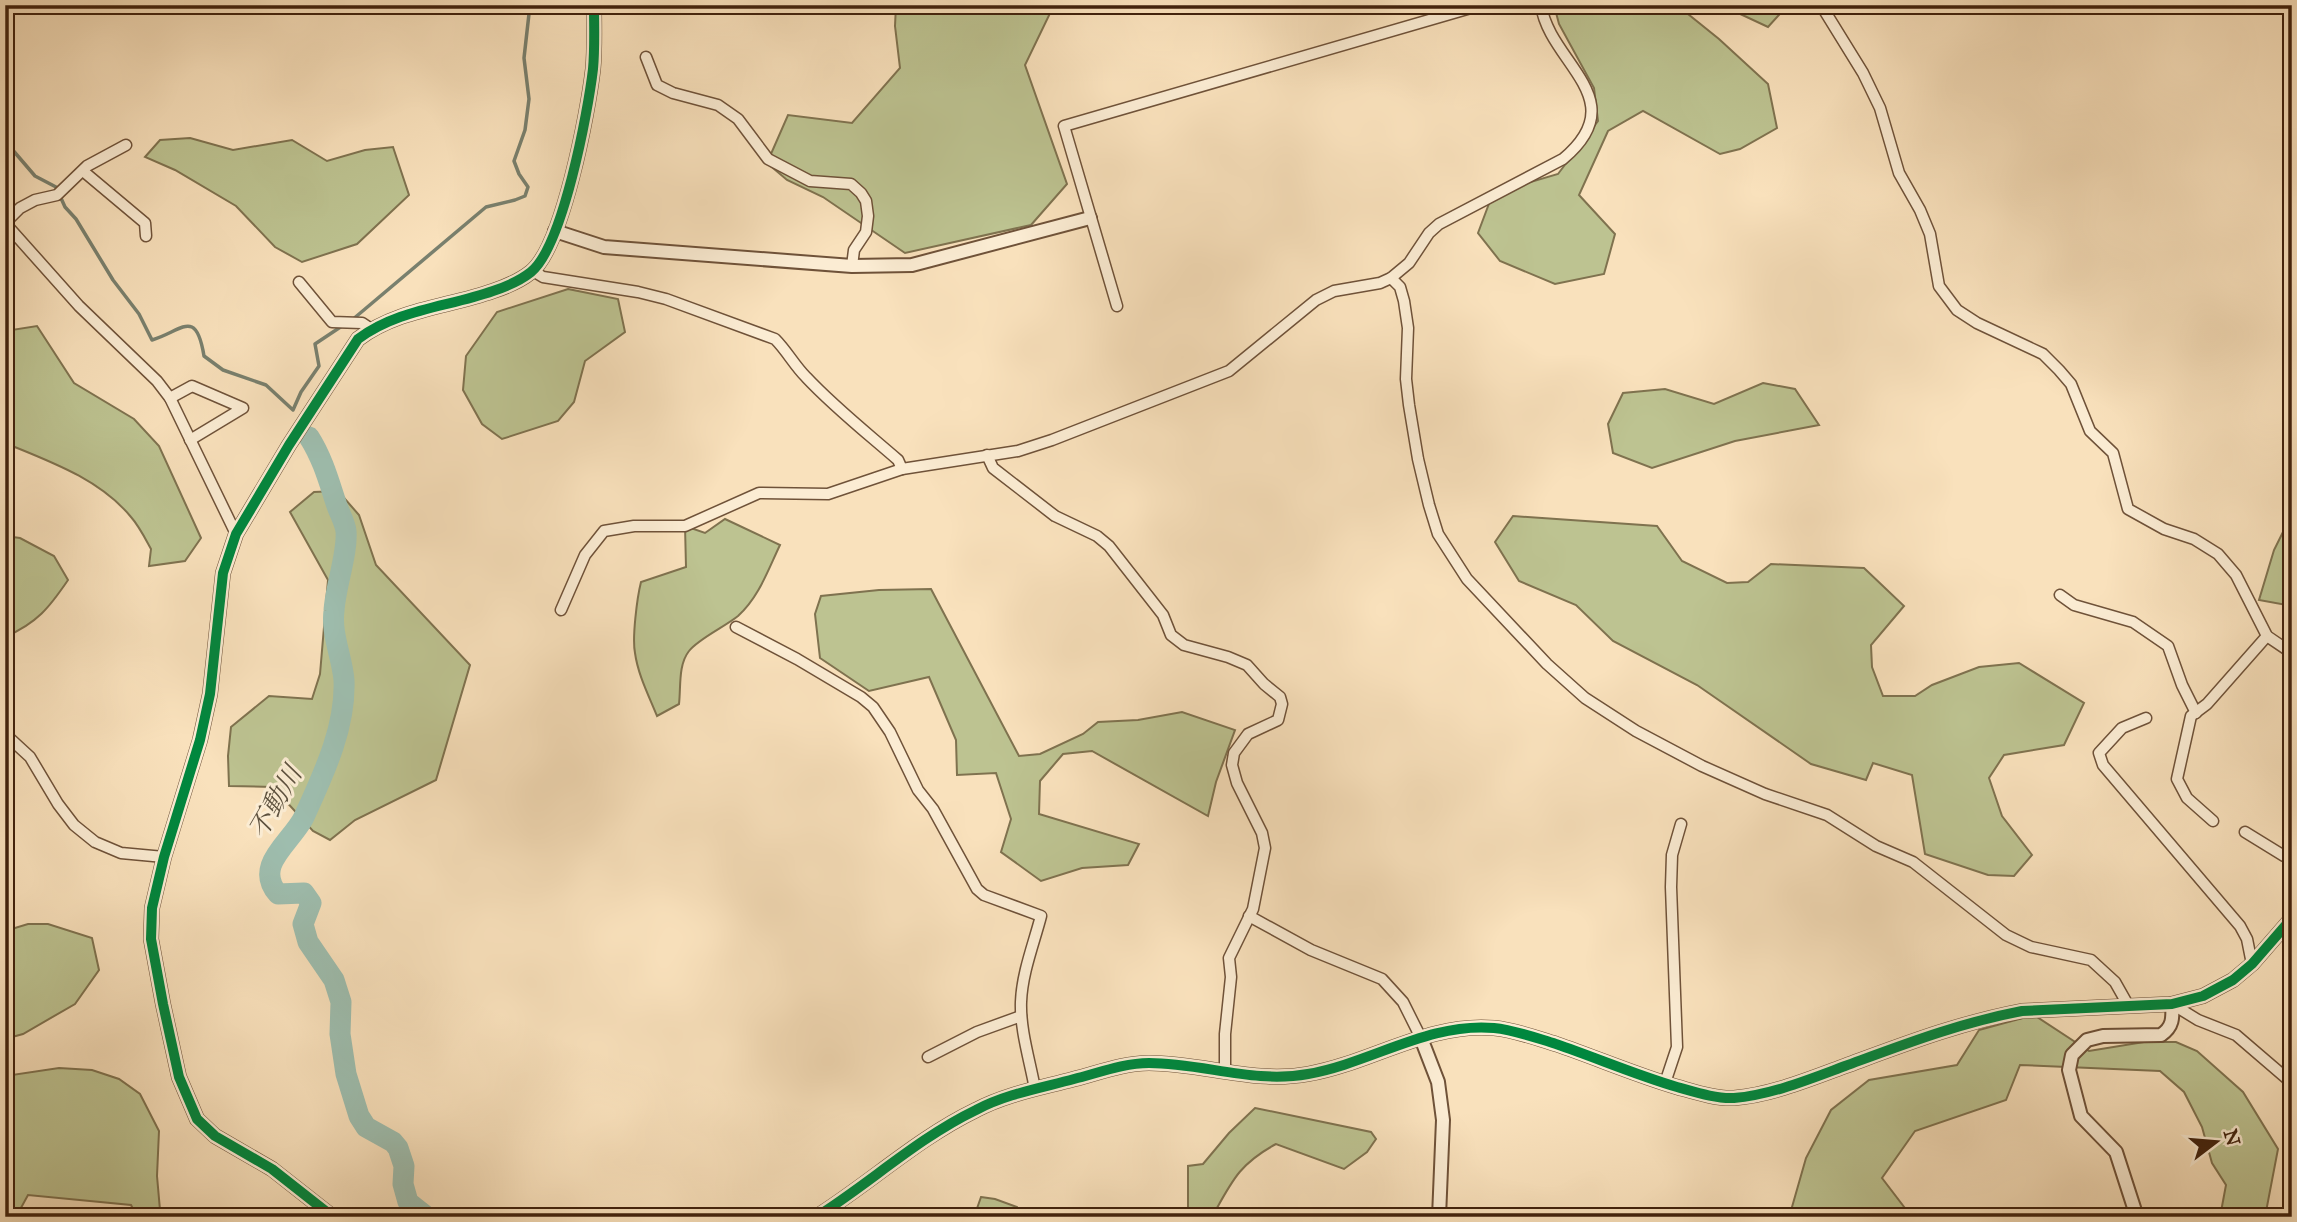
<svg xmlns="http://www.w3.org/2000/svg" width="2297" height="1222" font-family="'IM FELL Great Primer','Noto Serif JP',serif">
	<rect width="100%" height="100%" fill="#f9e1bc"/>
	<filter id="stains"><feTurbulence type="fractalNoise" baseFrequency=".00286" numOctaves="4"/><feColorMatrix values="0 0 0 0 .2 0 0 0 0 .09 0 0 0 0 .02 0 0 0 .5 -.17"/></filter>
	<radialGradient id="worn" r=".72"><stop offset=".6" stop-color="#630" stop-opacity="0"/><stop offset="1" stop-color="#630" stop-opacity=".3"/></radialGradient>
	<g fill="#bdc391" stroke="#7f724f" stroke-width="2">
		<polygon points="896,5 1054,5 1025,65 1067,184 1031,225 905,253 823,197 787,180 767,163 788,115 852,123 900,68 895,26"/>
		<polygon points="1554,5 1700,5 1688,14 1719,39 1768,84 1777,128 1740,149 1720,154 1643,111 1608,131 1579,195 1615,234 1604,274 1555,284 1500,261 1478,233 1493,193 1558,174 1598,121 1594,88 1559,24"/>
		<polygon points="1721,5 1788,5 1768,27"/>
		<polygon points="190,138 233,150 292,140 327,161 365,150 393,147 409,195 357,244 302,262 275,247 236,206 175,170 145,157 160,140"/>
		<polygon points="568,289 618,299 625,332 585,361 574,402 558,421 502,439 482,424 463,390 466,356 497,312"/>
		<path d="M37 326 74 383 134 419 159 446 201 538 185 561 149 566 151 549C145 538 139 526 131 517 100 479 49 461 5 443V331Z"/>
		<polygon points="1763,383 1795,389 1819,425 1735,441 1652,468 1613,453 1608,424 1623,393 1665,389 1714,404"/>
		<polygon points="338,491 359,515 376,565 470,665 436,780 355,820 330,840 313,831 273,787 229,786 228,756 231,727 269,696 312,699 320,674 328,580 290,512 314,492"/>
		<polygon points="1513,516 1657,526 1682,561 1727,583 1748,582 1771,564 1864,568 1904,606 1871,645 1872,667 1883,696 1915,696 1932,685 1979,667 2019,663 2084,703 2064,745 2004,755 1989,778 2002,816 2032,855 2014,876 1988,875 1925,854 1912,775 1873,763 1866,780 1811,764 1697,685 1613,641 1576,605 1519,581 1495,542"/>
		<path d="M725 519 780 545C768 570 759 597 738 616 726 626 698 639 689 651 678 665 681 687 679 704L657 716C649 696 638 675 635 653 632 638 637 598 641 582L686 567 685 526 705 533Z"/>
		<polygon points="2292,523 2292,606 2259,600 2274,550 2287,524"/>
		<path d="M5 536 20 538 54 556 68 580C49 608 37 623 5 637Z"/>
		<polygon points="931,589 1019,756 1040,754 1083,734 1098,722 1138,720 1182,712 1235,730 1216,782 1208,816 1092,751 1063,754 1040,781 1039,814 1139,844 1128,865 1082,868 1041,881 1001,852 1011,819 996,773 957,775 956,740 929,677 869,691 820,658 815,614 821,596 879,590"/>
		<polygon points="28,924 48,924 92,938 99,970 75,1004 23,1034 5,1039 5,931"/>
		<polygon points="2034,1015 2089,1051 2144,1042 2176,1042 2197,1051 2243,1092 2278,1149 2265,1217 2220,1217 2226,1185 2212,1163 2202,1127 2184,1092 2160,1071 2020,1065 2006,1100 1915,1131 1882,1178 1908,1212 1949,1216 2010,1215 2011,1217 1800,1217 1792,1207 1806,1158 1831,1110 1869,1080 1957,1065 1979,1030"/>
		<polygon points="59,1068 92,1070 119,1079 140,1094 159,1131 157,1176 160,1210 164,1217 137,1217 131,1205 28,1195 16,1217 5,1217 5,1076"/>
		<path d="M1255 1108 1371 1132 1376 1139 1367 1152 1344 1169 1276 1144C1239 1164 1232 1181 1212 1217H1186L1188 1213V1166L1203 1164 1229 1133Z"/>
		<polygon points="981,1197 995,1199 1017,1207 1020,1217 974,1217"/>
	</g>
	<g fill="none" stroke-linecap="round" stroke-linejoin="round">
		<g stroke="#79806e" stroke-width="3.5">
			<path d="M5 141 35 176 56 187 65 207 76 219 113 280 139 314 152 340C182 331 196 307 204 356L223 370 266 385 293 410 301 392 319 366 315 344 342 326"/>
			<polyline points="352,320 486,207 515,200 525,196 528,187 519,174 514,161 525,130 529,99 524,58 530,5"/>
		</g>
		<path stroke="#9ebeaf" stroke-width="21" d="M309 437C323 459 329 482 337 506 340 514 345 523 346 531 348 553 335 588 334 611 331 634 342 657 344 680 346 728 323 775 304 817 291 843 253 865 278 894L304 893 311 903 303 924 308 942 334 980 341 1002 340 1034 346 1074 359 1116 366 1127 393 1142 398 1148 404 1166 403 1184 408 1202 427 1217"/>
		<defs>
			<g id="minor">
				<polyline points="1821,5 1863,73 1880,108 1899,173 1920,210 1930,234 1939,286 1957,310 1977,323 2043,354 2059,370 2071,384 2090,431 2113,453 2128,509 2164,529 2194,539 2218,554 2236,575 2267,636 2292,653"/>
				<polyline points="646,57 657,85 673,93 718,105 738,119 768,159 810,181 851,184 861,193 866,201 868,216 866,232 854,250 852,266"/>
				<polyline points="83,171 145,223 146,236"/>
				<polyline points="5,223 79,306 157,381 170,398 236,534"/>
				<polyline points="5,223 20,208 35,200 57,195 87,166 126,145"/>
				<path d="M533 271 543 277 638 292 666 299 775 339C787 351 794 365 806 377 834 407 867 433 898 460L902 469"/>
				<polyline points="1391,278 1400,287 1404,301 1408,328 1406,379 1409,405 1418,459 1429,505 1438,534 1467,579 1547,664 1585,698 1636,731 1702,766 1765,794 1827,815 1876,846 1913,862 2006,935 2031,947 2091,960 2115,982 2128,1005"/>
				<polyline points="299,282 332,322 362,323 371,329"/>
				<polyline points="1117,306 1064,126 1481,5"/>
				<polyline points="170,398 192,386 243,408 190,440"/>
				<polyline points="987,455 993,468 1055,516 1097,536 1109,546 1163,615 1171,635 1184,645 1228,657 1247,665 1264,684 1280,697 1282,704 1278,720 1248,734 1234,753 1232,765 1237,783 1262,833 1265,848 1253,909 1229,958 1231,977 1225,1034 1225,1072"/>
				<polyline points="2060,595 2074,605 2133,622 2168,646 2182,685 2196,713"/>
				<path d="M561 610 585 555 604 531 634 526H685L759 493 828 494 902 469 1018 451 1052 440 1229 371 1316 300 1334 291 1380 283 1391 278 1409 263 1429 233 1439 224 1563 159C1635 99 1549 63 1541 5"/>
				<path d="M736 627 797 659 861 697 873 707 890 732 918 790 933 809 977 889 984 895 1041 916C1034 943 1022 973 1021 1002 1020 1030 1030 1061 1035 1089"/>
				<polyline points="2146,718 2122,728 2099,753 2103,765 2240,926 2247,939 2252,964"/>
				<polyline points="5,734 30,757 58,804 74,825 95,842 121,853 164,857"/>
				<polyline points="2213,821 2187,798 2177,779 2191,716 2207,704 2267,636"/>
				<polyline points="2245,832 2284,856 2292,853"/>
				<polyline points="1249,916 1311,950 1382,979 1403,1002 1421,1038"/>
				<polyline points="2172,1004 2198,1020 2236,1035 2292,1083"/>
				<polyline points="928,1057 977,1032 1021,1016"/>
				<polyline points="1665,1083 1677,1047 1671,887 1672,855 1681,824"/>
			</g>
			<g id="tertiary">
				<polyline points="555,231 604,247 852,266 912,265 1090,218"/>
				<polyline points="1421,1038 1438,1082 1443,1120 1439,1217"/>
				<path d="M333 1217 272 1169 215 1136 197 1119 179 1077 163 1004 151 939 152 908 164 857 200 740 210 694 223 573 236 534 289 445 358 339C398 309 448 307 493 291 505 287 521 280 531 272 563 246 588 112 593 69 595 48 594 26 594 5"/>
				<path d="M816 1217C870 1183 918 1138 976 1110 1006 1094 1041 1088 1074 1079 1098 1073 1124 1063 1149 1063 1203 1063 1254 1084 1308 1074 1371 1063 1429 1022 1494 1028 1515 1030 1536 1038 1556 1044 1597 1058 1636 1075 1677 1087 1695 1092 1716 1099 1734 1098 1771 1095 1810 1079 1845 1066 1905 1044 1959 1023 2022 1011L2172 1004 2203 996 2233 980 2252 964 2292 918"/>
				<path d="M2137 1217 2116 1152 2081 1116 2069 1070 2072 1055 2087 1040 2103 1036 2161 1035C2173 1027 2173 1018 2172 1004"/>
			</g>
		</defs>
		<use href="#minor" stroke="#6f5239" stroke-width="13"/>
		<use href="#tertiary" stroke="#6f5239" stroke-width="16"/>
		<use href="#minor" stroke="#fbecd3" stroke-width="10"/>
		<use href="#tertiary" stroke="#fbecd3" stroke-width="12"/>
		<defs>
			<g id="cycleway">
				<path d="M333 1217 272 1169 215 1136 197 1119 179 1077 163 1004 151 939 152 908 164 857 200 740 210 694 223 573 236 534 289 445 358 339C398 309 448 307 493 291 505 287 521 280 531 272 563 246 588 112 593 69 595 48 594 26 594 5"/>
				<path d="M816 1217C870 1183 918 1138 976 1110 1006 1094 1041 1088 1074 1079 1098 1073 1124 1063 1149 1063 1203 1063 1254 1084 1308 1074 1371 1063 1429 1022 1494 1028 1515 1030 1536 1038 1556 1044 1597 1058 1636 1075 1677 1087 1695 1092 1716 1099 1734 1098 1771 1095 1810 1079 1845 1066 1905 1044 1959 1023 2022 1011L2172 1004 2203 996 2233 980 2252 964 2292 918"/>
			</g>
		</defs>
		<use href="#cycleway" stroke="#fbecd3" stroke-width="15"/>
		<use href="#cycleway" stroke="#00873e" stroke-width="10"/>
	</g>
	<g text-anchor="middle" stroke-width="6" stroke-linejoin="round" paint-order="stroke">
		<g font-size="26" font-style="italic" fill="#5d513e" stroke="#fbecd3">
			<text transform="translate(275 802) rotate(-60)" y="9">不動川</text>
		</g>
	</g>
	<rect width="2297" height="1222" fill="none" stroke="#f9e1bc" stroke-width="28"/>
	<rect x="7" y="7" width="2283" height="1208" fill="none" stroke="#41220d" stroke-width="3.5"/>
	<rect x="14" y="14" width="2269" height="1194" fill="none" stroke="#41220d" stroke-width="2"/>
	<g transform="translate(2216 1142) rotate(74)" stroke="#fbecd3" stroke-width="5" paint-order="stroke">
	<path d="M0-5L12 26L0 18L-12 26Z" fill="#41220d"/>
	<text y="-10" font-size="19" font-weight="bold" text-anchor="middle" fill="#41220d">N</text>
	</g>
	<rect width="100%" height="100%" filter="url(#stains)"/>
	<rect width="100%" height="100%" fill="url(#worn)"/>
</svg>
